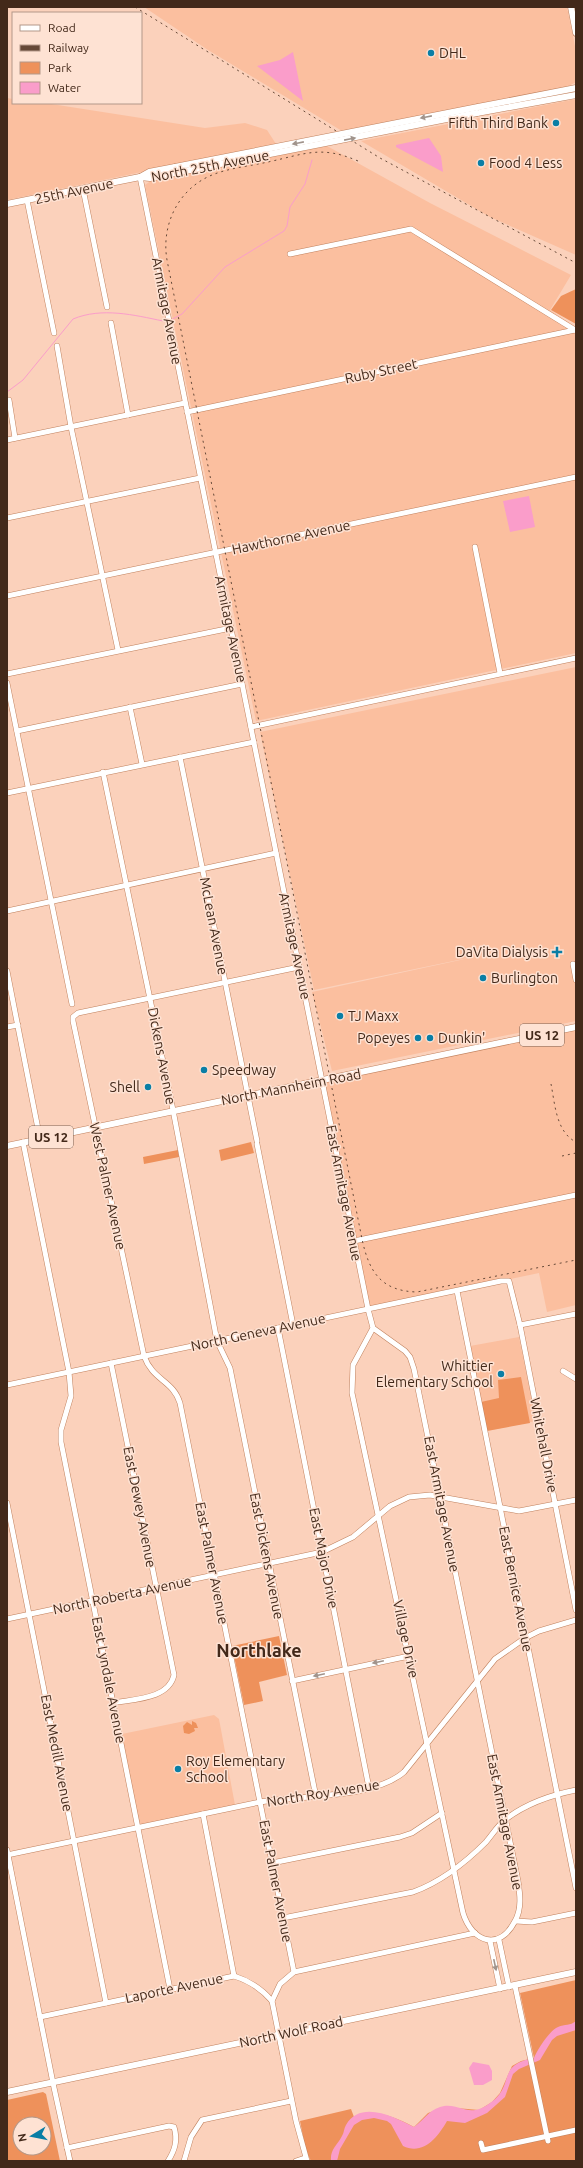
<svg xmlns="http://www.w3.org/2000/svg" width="583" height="2168" font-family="Ubuntu,sans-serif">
	<rect width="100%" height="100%" fill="#fbd1bb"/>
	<g fill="#fbbf9f">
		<polygon points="144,7 567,7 576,51 576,82 565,88 342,131 208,50"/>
		<polygon points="7,98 13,99 13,103 45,103 205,128 245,123 267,130 276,144 7,200"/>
		<polygon points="576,99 576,255 490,217 361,141"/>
		<polygon points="327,146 430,203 571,275 550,310 576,327 576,653 256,721 145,185 152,180"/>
		<polygon points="576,667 576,1021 332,1071 312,992 521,947 314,990 260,732"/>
		<polygon points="576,1027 576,1305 547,1312 539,1273 368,1309 323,1080"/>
		<polygon points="519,1337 536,1421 487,1431 470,1346"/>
		<polygon points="214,1715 219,1719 235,1805 139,1825 122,1734"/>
	</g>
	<g fill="#ee915b" fill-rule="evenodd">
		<polygon points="576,289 576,324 551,310 561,296"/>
		<polygon points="251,1142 254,1153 221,1161 219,1150"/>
		<polygon points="178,1150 179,1157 144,1164 143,1157"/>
		<polygon points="521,1377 530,1423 487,1431 481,1402 499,1398 498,1380"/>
		<polygon points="279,1636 287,1675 259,1682 263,1701 244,1705 232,1646"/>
		<polygon points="192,1721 196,1723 198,1728 194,1728 195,1731 189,1734 184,1733 183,1726 187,1722 192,1725"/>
		<path d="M576 1980V2161H311L306 2151 300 2121 351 2109 354 2117C375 2108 395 2117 414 2127L428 2113 445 2107 479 2110 492 2102 500 2093 512 2066 521 2061 534 2058 520 1993Z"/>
		<path d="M43 2092 46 2094 60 2161H7V2100ZM20 2124H44V2148H20Z"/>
	</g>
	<g fill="#fa9dca">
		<polygon points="293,52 303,101 257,66 280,60"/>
		<polygon points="429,138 441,156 443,172 396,147 396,145"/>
		<polygon points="529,496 535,527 510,532 503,501"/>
		<path d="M576 2021V2030L557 2036 552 2040 540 2060 519 2069 513 2074 505 2097 487 2113 465 2123 447 2121C438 2137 423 2156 403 2146L391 2124 387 2121 374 2118 362 2120 354 2125 340 2149 337 2161H331C330 2149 337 2146 342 2136 344 2133 344 2128 346 2125 361 2099 396 2118 414 2127 424 2120 428 2111 440 2107 460 2101 467 2120 490 2103 516 2086 495 2065 534 2058 537 2050 550 2030 558 2027 565 2024 570 2026 576 2021Z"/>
		<polygon points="473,2062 489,2065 492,2071 492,2080 483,2085 474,2085 469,2068"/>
	</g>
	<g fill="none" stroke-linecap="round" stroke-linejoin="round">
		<g stroke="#fa9dca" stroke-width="1">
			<polyline points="171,320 182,314 225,267 284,231 287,226 290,207 305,184 312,160"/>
			<path d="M7 392 23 380 73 319C102 307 134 315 163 321L168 320"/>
		</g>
		<defs>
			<g id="minor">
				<path d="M140 177 368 1309 373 1328 405 1351 410 1357 414 1369 518 1881C520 1894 522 1909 515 1921 499 1952 472 1942 463 1913L352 1393 353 1365 373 1328"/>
				<polyline points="83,189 107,307"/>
				<polyline points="27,200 54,333"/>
				<polyline points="290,254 411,229 575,330"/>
				<polyline points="111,323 128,415"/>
				<polyline points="57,346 71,427 118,650"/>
				<polyline points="9,400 15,438"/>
				<polyline points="187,412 575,330"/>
				<polyline points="7,440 185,403"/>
				<polyline points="7,518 200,478"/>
				<polyline points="475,547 500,673"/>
				<polyline points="7,596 576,477"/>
				<polyline points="7,674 231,628"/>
				<polyline points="7,683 72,1004"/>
				<polyline points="130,707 142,764"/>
				<polyline points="251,727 576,658"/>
				<polyline points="17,731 242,684"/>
				<polyline points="180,757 257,1141"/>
				<polyline points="103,772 173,1110 217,1341 230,1368 316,1797"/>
				<polyline points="7,793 254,742"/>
				<polyline points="7,911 276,853"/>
				<polyline points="573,964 576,980"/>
				<polyline points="7,971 40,1139"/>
				<polyline points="7,1027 18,1025"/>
				<polyline points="23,1142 69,1372 71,1396 61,1430 61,1442 170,1989"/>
				<polyline points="257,1144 293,1325"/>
				<polyline points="354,1241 576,1195"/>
				<polyline points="457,1291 576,1888"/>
				<polyline points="520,1325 576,1314"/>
				<polyline points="278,1328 369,1788"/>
				<path d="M111 1363 174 1675C169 1699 134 1699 113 1703"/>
				<polyline points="563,1371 576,1379"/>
				<polyline points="7,1385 501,1281 509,1281 520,1325 576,1610"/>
				<polyline points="7,1503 106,2003"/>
				<polyline points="7,1619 322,1552 353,1537 390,1506 409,1497 430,1495 519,1511 576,1500"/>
				<polyline points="292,1681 409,1656"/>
				<polyline points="203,1814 234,1976"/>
				<polyline points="7,1850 53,2083 70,2161"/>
				<path d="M7 1855 260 1802C300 1795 373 1799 404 1772L495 1659 525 1638 539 1631 576 1620"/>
				<polyline points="272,1863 400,1837 412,1833 442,1813"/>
				<path d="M283 1918 413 1892C441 1882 465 1863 486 1842 492 1835 498 1825 506 1819 527 1803 551 1795 576 1790"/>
				<polyline points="516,1921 532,1922 576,1913"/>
				<polyline points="499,1940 509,1987"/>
				<polyline points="490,1941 500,1989"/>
				<path d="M294 1972 180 1403C173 1380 153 1381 144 1356L73 1021V1017L78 1013 299 967"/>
				<polyline points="515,1986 548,2141"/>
				<polyline points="272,2001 280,1984 294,1972 475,1933"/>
				<path d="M40 2017 234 1976C250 1981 261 1988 272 2001L296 2121 307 2161"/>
				<polyline points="481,2143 483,2150 576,2130"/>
				<path d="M67 2148 169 2126 174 2127C178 2140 175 2150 168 2161"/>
				<polyline points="184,2161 191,2137 202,2120 291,2101"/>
				<polyline points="296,2161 305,2158"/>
			</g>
			<g id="major">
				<polyline points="571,7 576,33"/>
				<polyline points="478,107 576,88"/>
				<polyline points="477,113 576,95"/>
				<polyline points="140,177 149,172 175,167"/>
				<polyline points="7,204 120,181 140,177 150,178 175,173"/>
				<polyline points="7,1146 576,1027"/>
				<polyline points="7,2092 576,1972"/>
			</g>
		</defs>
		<use href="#minor" stroke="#c0815d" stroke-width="6"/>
		<use href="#major" stroke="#c0815d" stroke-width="7"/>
		<use href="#minor" stroke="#fff" stroke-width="5"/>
		<use href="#major" stroke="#fff" stroke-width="6"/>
		<g stroke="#664938" stroke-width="1" stroke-dasharray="2 4" stroke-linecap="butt">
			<polyline points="135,7 380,158 576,263"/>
			<path d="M358 161C321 145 305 154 268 162 250 166 229 168 212 175 178 189 161 225 167 260L362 1239C369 1272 381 1291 417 1292L576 1260"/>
			<path d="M551 1084C555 1104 556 1132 576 1142"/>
			<polyline points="562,1156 576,1153"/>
		</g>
		<defs>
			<g id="major-bridge">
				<polyline points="175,167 478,107"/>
				<polyline points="175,173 477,113"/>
			</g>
		</defs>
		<use href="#major-bridge" stroke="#c0815d" stroke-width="7" stroke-linecap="butt"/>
		<use href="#major-bridge" stroke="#fff" stroke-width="6"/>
	</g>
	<defs><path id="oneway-solid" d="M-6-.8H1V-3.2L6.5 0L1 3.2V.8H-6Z"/></defs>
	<g fill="#a1948c">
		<use href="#oneway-solid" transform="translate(426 117) rotate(169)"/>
		<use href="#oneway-solid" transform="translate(350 139) rotate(-11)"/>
		<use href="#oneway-solid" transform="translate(298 143) rotate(169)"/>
		<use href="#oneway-solid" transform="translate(378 1662) rotate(168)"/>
		<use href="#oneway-solid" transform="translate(319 1675) rotate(168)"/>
		<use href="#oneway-solid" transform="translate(495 1965) rotate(78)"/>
	</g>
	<g fill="#0a7ea5" stroke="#fee2d3" stroke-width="1.5">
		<circle cx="431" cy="53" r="4"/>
		<circle cx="556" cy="123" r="4"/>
		<circle cx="481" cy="163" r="4"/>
		<path d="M555 946h4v4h4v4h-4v4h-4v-4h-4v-4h4z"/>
		<circle cx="483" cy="978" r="4"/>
		<circle cx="340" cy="1016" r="4"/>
		<circle cx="418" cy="1038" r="4"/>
		<circle cx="430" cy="1038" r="4"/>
		<circle cx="204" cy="1070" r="4"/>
		<circle cx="148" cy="1087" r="4"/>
		<circle cx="501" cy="1374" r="4"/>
		<circle cx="178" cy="1769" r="4"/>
	</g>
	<g text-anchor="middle" stroke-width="3" stroke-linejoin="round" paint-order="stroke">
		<g fill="#fee2d3" stroke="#7b6052" stroke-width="1">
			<rect x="520" y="1024" width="44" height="22" rx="3"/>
			<rect x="29" y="1126" width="44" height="22" rx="3"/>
		</g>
		<g font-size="13" font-weight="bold" fill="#43291a">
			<text x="542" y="1040">US 12</text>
			<text x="51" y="1142">US 12</text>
		</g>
		<g font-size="14" fill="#43291a" stroke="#fee2d3" text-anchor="start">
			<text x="439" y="58">DHL</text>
			<text x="548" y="128" text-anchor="end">Fifth Third Bank</text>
			<text x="489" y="168">Food 4 Less</text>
			<text x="548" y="957" text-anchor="end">DaVita Dialysis</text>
			<text x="491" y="983">Burlington</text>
			<text x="348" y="1021">TJ Maxx</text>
			<text x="410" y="1043" text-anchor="end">Popeyes</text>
			<text x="438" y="1043">Dunkin'</text>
			<text x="212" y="1075">Speedway</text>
			<text x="140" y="1092" text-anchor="end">Shell</text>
			<text x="493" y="1371" text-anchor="end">Whittier<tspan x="493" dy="16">Elementary School</tspan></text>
			<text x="186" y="1766">Roy Elementary<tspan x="186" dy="16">School</tspan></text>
		</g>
		<g font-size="14" fill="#43291a" stroke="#fee2d3">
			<text transform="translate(210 166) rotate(-11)" y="5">North 25th Avenue</text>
			<text transform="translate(74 191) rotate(-12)" y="5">25th Avenue</text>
			<text transform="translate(167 311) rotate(79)" y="5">Armitage Avenue</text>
			<text transform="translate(381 371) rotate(-12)" y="5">Ruby Street</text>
			<text transform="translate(291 537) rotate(-12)" y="5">Hawthorne Avenue</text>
			<text transform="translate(231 629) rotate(78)" y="5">Armitage Avenue</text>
			<text transform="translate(214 926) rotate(79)" y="5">McLean Avenue</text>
			<text transform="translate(295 946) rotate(78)" y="5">Armitage Avenue</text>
			<text transform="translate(162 1056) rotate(79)" y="5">Dickens Avenue</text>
			<text transform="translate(291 1087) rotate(-11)" y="5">North Mannheim Road</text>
			<text transform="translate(108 1186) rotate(78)" y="5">West Palmer Avenue</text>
			<text transform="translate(344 1193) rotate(79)" y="5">East Armitage Avenue</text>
			<text transform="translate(258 1332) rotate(-12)" y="5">North Geneva Avenue</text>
			<text transform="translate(544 1445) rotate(79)" y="5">Whitehall Drive</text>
			<text transform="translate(442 1504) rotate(79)" y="5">East Armitage Avenue</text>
			<text transform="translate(140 1507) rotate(79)" y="5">East Dewey Avenue</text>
			<text transform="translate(267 1556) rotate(79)" y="5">East Dickens Avenue</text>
			<text transform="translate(324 1558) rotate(79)" y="5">East Major Drive</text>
			<text transform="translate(212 1563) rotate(79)" y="5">East Palmer Avenue</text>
			<text transform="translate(516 1589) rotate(79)" y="5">East Bernice Avenue</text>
			<text transform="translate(122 1595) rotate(-12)" y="5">North Roberta Avenue</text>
			<text transform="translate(406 1639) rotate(78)" y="5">Village Drive</text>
			<text transform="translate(109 1680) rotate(79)" y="5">East Lyndale Avenue</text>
			<text transform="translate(57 1753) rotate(79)" y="5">East Medill Avenue</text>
			<text transform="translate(323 1793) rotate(-9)" y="5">North Roy Avenue</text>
			<text transform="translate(505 1822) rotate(79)" y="5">East Armitage Avenue</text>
			<text transform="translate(276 1881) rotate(79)" y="5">East Palmer Avenue</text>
			<text transform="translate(174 1988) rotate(-12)" y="5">Laporte Avenue</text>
			<text transform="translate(291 2032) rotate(-12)" y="5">North Wolf Road</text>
		</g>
		<g font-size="18" font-weight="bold" fill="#43291a" stroke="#fee2d3">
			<text x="259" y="1657">Northlake</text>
		</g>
	</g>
	<rect width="583" height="2168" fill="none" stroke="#43291a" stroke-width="16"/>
	<rect x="12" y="12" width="130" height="92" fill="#fee2d3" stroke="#b39889"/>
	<rect x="20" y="25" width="20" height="6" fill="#ffffff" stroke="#b39889"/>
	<text x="48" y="32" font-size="12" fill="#43291a">Road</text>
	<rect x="20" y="45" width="20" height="6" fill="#664938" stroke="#b39889"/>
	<text x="48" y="52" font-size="12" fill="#43291a">Railway</text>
	<rect x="20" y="62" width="20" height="12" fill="#ee915b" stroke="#b39889"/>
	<text x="48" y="72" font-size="12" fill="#43291a">Park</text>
	<rect x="20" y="82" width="20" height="12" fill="#fa9dca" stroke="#b39889"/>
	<text x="48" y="92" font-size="12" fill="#43291a">Water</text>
	<g transform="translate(32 2136) rotate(260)"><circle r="19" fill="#fee2d3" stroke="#b39889"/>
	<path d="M0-3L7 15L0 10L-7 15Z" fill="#0a7ea5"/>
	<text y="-6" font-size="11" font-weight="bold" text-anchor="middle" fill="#43291a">N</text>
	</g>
</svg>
